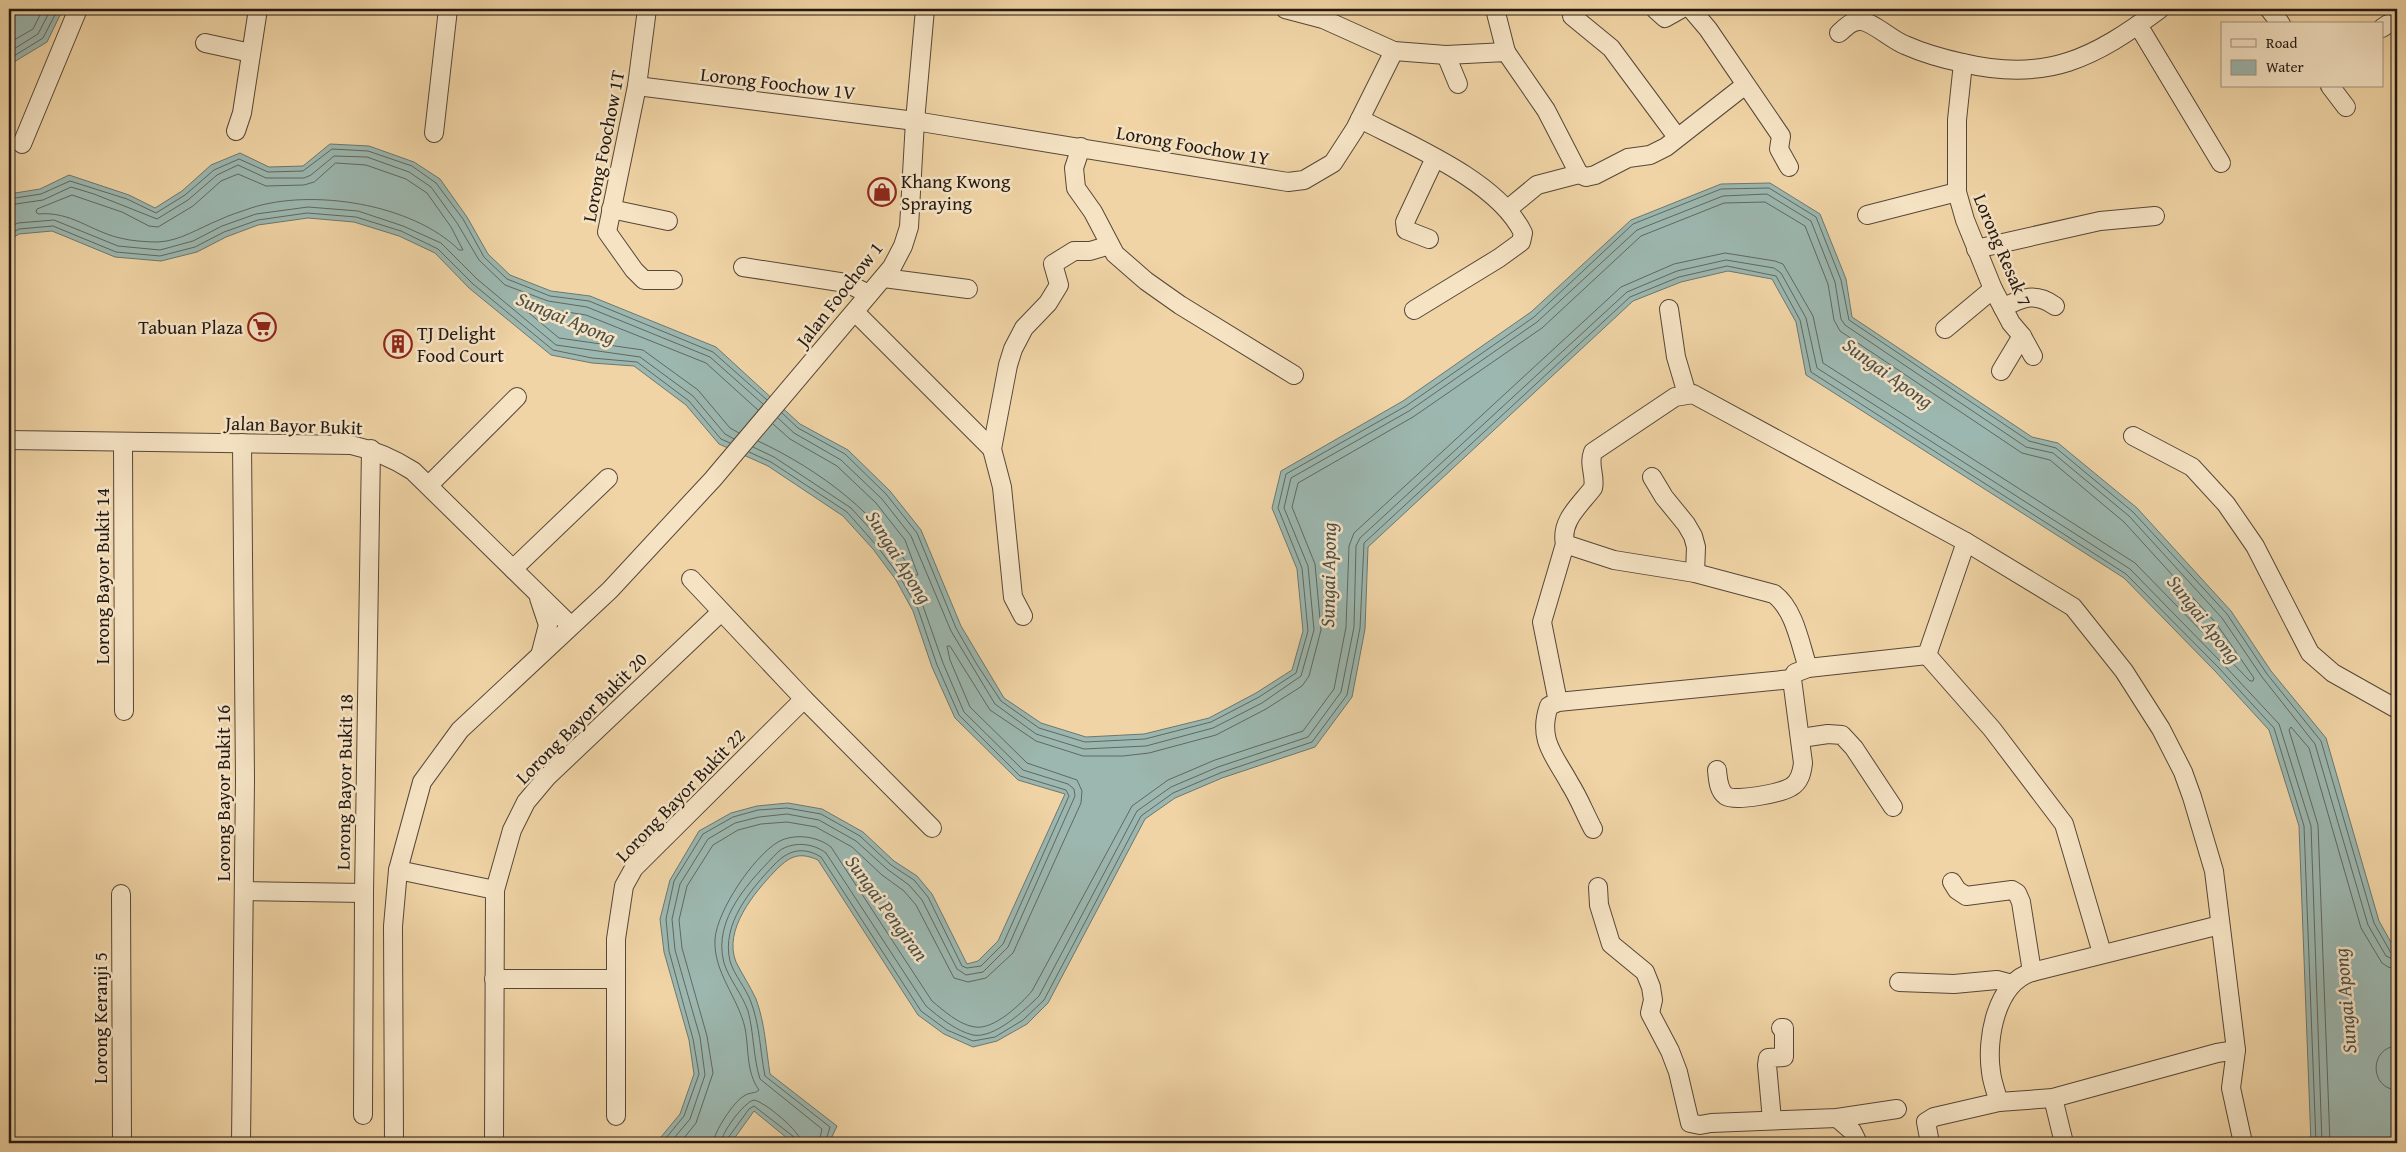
<svg xmlns="http://www.w3.org/2000/svg" width="2406" height="1152" font-family="'Gentium Book Plus',serif">
	<rect width="100%" height="100%" fill="#f0d4a5"/>
	<filter id="stains"><feTurbulence type="fractalNoise" baseFrequency=".004" numOctaves="4"/><feColorMatrix values="0 0 0 0 .2 0 0 0 0 .09 0 0 0 0 .02 0 0 0 .5 -.17"/></filter>
	<radialGradient id="worn" r=".72"><stop offset=".6" stop-color="#630" stop-opacity="0"/><stop offset="1" stop-color="#630" stop-opacity=".3"/></radialGradient>
	<g fill="#9cb7af" stroke="#6c7771">
		<polygon points="9,9 63,9 47,42 9,65"/>
		<path d="M330 144 369 146 414 162 440 179 467 217 488 254 510 275 551 291 590 296 716 347 800 424 848 450 890 491 921 530 961 626 1004 698 1041 723 1086 737 1144 734 1209 718 1256 693 1292 670 1303 631 1297 569 1272 508 1281 471 1403 401 1531 312 1631 220 1721 184 1770 183 1820 214 1846 279 1852 317 2032 437 2058 443 2137 508 2231 611 2271 671 2326 738 2379 921 2397 953V1042L2395 1068 2397 1143H2311L2299 826 2269 730 2215 671 2124 578 1806 375 1796 322 1772 279 1728 271 1681 282 1633 301 1368 547 1365 629 1352 697 1315 747 1222 778 1175 798 1145 819 1048 1003 1027 1024 997 1041 973 1047 944 1034 918 1015 818 860C798 851 789 857 775 871 754 893 723 930 736 962 742 974 750 986 756 999 765 1023 766 1049 770 1074L837 1126 829 1143H793L754 1111 731 1143H656L680 1114 694 1074 689 1040 664 952 660 919 670 880 699 831 731 813 757 806 788 803 822 809 863 832 894 861 917 876 932 894 967 964 978 961 998 941 1065 794 1018 780 955 718 932 667 913 611 896 580 873 549 843 516 768 466 719 444 686 405 634 366 592 363 551 355 469 288 435 253 399 236 354 222 308 218 258 225 226 237 197 252 161 261 115 257 52 231 19 234 9 240V194L40 189 69 175 129 195 155 208 182 191 211 165 240 153 269 167 303 166Z"/>
	</g>
	<g fill="none" stroke-linecap="round" stroke-linejoin="round">
		<g stroke="#606861" stroke-width="1">
			<polyline points="9,43 33,29 43,9"/>
			<polyline points="9,52 38,34 51,9"/>
			<polyline points="9,59 43,38 58,9"/>
			<path d="M336 163 366 165 406 179 427 193 451 227 463 250H459C413 204 312 188 251 208 240 212 229 215 219 220 199 228 180 241 158 242 147 242 131 241 120 238 90 231 71 211 38 214L36 212 37 209 72 195 122 212 149 226 158 227 193 206 221 181 238 174 266 186 304 185 314 182Z"/>
			<polyline points="9,199 41,194 70,181 127,199 156,213 185,195 214,170 239,159 268,172 303,171 332,149 368,151 412,166 436,183 463,219 484,257 507,279 550,296 589,301 713,352 767,400"/>
			<polyline points="9,205 43,200 71,187 94,194 157,219 188,200 217,175 238,165 266,178 304,178 311,175 334,156 367,157 409,172 431,187 457,223 479,260 505,285 548,301 587,307 710,357 763,404"/>
			<polyline points="9,227 18,223 54,220 118,246 160,250 193,241 222,226 256,214 308,207 358,211 403,226 441,243 477,279 556,345 640,357 693,396 725,434 734,439"/>
			<polyline points="9,234 19,229 53,226 116,252 160,256 195,247 224,232 258,220 307,213 356,217 401,231 438,249 473,284 553,350 592,358 637,362 689,401 721,439 730,443"/>
			<polyline points="782,413 798,428 845,454 886,494 917,533 956,628 976,663 1001,701 1039,728 1085,742 1145,739 1211,722 1259,697 1296,673 1308,631 1302,568 1278,508 1286,474 1406,406 1534,317 1633,224 1721,189 1769,188 1816,217 1841,280 1849,320 2029,441 2056,448 2133,512 2227,614 2267,674 2321,741 2374,923 2391,953 2397,955"/>
			<polyline points="778,418 794,433 841,460 882,499 911,536 951,631 995,704 1036,734 1084,749 1146,746 1213,728 1262,703 1301,676 1314,630 1308,566 1284,508 1291,478 1409,411 1537,322 1637,230 1723,196 1767,194 1811,221 1835,282 1841,319 1845,325 2026,447 2053,453 2129,516 2222,618 2262,677 2315,744 2368,925 2386,956 2397,961"/>
			<polyline points="739,433 730,428 698,390 643,350 559,338 517,303 517,300 519,299 548,309 586,315 706,363 758,410"/>
			<path d="M758 441C820 470 880 515 914 575H918L905 540 876 503 837 466 790 439 773 424"/>
			<path d="M2397 1046C2369 1047 2369 1089 2397 1090"/>
			<polyline points="662,1143 684,1116 699,1074 693,1039 669,951 666,919 674,881 703,834 733,817 758,810 787,808 821,814 860,836 891,865 914,880 928,897 962,966 967,968 981,966 1003,944 1069,796 1066,790 1020,776 959,715 937,665 918,609 900,577 877,546 847,512 771,462 749,452"/>
			<polyline points="670,1143 690,1119 705,1075 700,1037 675,950 672,919 680,884 708,839 735,823 759,817 787,814 819,820 856,841 887,869 909,885 922,900 957,969 966,975 983,972 1008,947 1075,796 1074,789 1068,784 1023,770 964,712 943,663 923,606 905,573 882,542 851,508 774,457 753,447"/>
			<path d="M680 1143 696 1123 713 1073 707 1036 682 948 679 920 687 886 713 845 738 830 761 824 787 822 816 827 852 847 882 875 904 891 916 905 954 978 968 982 986 978 1013 953 1081 803 1082 791 1077 780 1027 763 970 707 950 660 947 646H950L990 710 1036 741 1083 756H1123L1149 753 1216 735 1266 709 1302 686 1309 676 1321 630 1315 564 1292 507 1298 483 1413 417 1542 328 1641 236 1724 203 1765 202 1805 226 1828 284 1834 320 1840 331 2022 453 2050 460 2124 522 2216 623 2254 678 2253 681H2250L2135 563 1823 363 1813 316 1783 264 1775 261 1725 253 1674 264 1621 287 1354 533 1349 546 1346 627 1334 689 1303 731 1215 760 1168 780 1132 806 1032 991C1021 1004 994 1030 975 1027 959 1025 943 1010 932 1001L831 847C817 836 794 833 778 842 753 857 717 911 715 939 713 972 738 997 745 1028 749 1049 746 1072 759 1090 755 1094 749 1092 744 1096 734 1101 714 1132 713 1143"/>
			<path d="M721 1143C721 1133 744 1102 754 1100 765 1102 801 1132 802 1143"/>
			<polyline points="727,1143 728,1138 749,1109 754,1106 794,1137 796,1143"/>
			<path d="M819 1143 822 1129 760 1079C753 1057 754 1033 748 1011 742 994 729 979 724 963 712 918 751 880 779 851 793 841 813 843 826 853L926 1006C939 1017 956 1031 973 1035 994 1039 1025 1010 1039 996L1137 811 1171 787 1218 767 1308 737 1341 692 1354 627 1356 546 1360 538 1627 292 1677 271 1726 260 1774 268 1781 273 1806 318 1817 368 2130 569 2223 664 2279 724 2311 826 2322 1143"/>
			<path d="M825 1143 830 1127 765 1076C760 1051 760 1026 751 1002 746 988 734 975 730 961 721 924 751 889 774 865 788 850 803 846 821 857L921 1011 947 1030 973 1041 995 1037 1023 1020 1044 1000 1141 816 1173 793 1220 773 1312 742 1347 695 1360 628 1364 543 1630 297 1679 277 1727 266 1776 276 1800 320 1811 372 2126 574 2219 668 2274 728 2304 826 2316 1143"/>
			<polyline points="2330,1143 2318,825 2289,730 2291,727 2309,748 2361,928 2382,963 2388,967 2397,969"/>
		</g>
		<defs>
			<g id="minor">
				<polyline points="647,9 637,86 607,232 634,270 644,280 673,280"/>
				<polyline points="1285,9 1323,19 1394,51 1446,55 1506,52 1546,110 1579,174"/>
				<polyline points="1495,9 1506,52"/>
				<polyline points="1655,9 1665,18 1681,9"/>
				<polyline points="1691,9 1708,29 1781,136 1779,149 1789,167"/>
				<polyline points="2269,9 2281,24"/>
				<polyline points="1572,16 1611,48 1677,137"/>
				<polyline points="2138,25 2221,163"/>
				<polyline points="2382,28 2388,24"/>
				<path d="M1839 33C1846 27 1852 20 1862 21 1874 23 1892 40 1905 45 1923 53 1944 59 1963 63 2047 83 2094 58 2160 9"/>
				<polyline points="205,43 251,53"/>
				<polyline points="1446,55 1458,84"/>
				<polyline points="1963,63 1957,120 1957,192 1965,220 1993,289 2011,323 2022,336 2033,356"/>
				<polyline points="637,86 915,121 1288,182 1304,180 1333,163 1355,129 1394,51"/>
				<polyline points="2330,86 2346,107"/>
				<path d="M1360 119C1410 145 1498 181 1523 233L1521 242 1499 258 1414 310"/>
				<polyline points="236,131 242,113 258,9"/>
				<polyline points="434,133 448,9"/>
				<polyline points="22,144 78,9"/>
				<polyline points="1081,147 1074,168 1076,188 1093,212 1115,254 1146,281 1180,305 1294,375"/>
				<polyline points="611,209 668,221"/>
				<polyline points="1508,209 1537,185 1579,174 1586,177 1595,175 1628,158 1650,155 1666,147 1744,86"/>
				<polyline points="1867,215 1957,192"/>
				<polyline points="1429,239 1406,230 1405,222 1435,158"/>
				<polyline points="1976,249 2100,221 2155,216"/>
				<polyline points="743,267 846,283 869,294"/>
				<polyline points="884,278 968,289"/>
				<path d="M2003 308C2022 297 2036 292 2055 306"/>
				<polyline points="1669,309 1676,357 1687,394"/>
				<polyline points="855,312 992,449"/>
				<polyline points="1945,329 1993,289"/>
				<polyline points="2001,371 2022,336"/>
				<polyline points="2133,436 2192,467 2226,504 2255,546 2310,653 2333,673 2397,709"/>
				<path d="M9 440 351 445C374 450 393 458 413 471L570 625"/>
				<polyline points="123,442 124,711"/>
				<polyline points="1652,477 1664,497 1686,524 1693,536 1696,547 1695,573"/>
				<polyline points="429,485 517,397"/>
				<path d="M1565 544 1614 560 1695 573 1774 594C1795 610 1800 644 1808 668"/>
				<polyline points="513,569 608,478"/>
				<polyline points="691,579 804,699 932,828"/>
				<polyline points="539,598 548,625 541,652"/>
				<polyline points="1023,616 1013,597 1002,487 992,449 1008,365 1013,349 1024,328 1048,303 1059,285 1053,264 1074,251 1090,251 1110,245"/>
				<polyline points="1927,655 1992,729 2064,824 2102,953"/>
				<polyline points="1927,655 1966,542"/>
				<path d="M1558 702 1542 622 1565 544C1560 521 1580 505 1593 488 1596 476 1588 465 1593 452L1675 397 1693 394 1966 542 2073 607 2124 671 2161 729 2183 772 2192 797 2214 871 2236 1050"/>
				<polyline points="1801,738 1828,734 1842,735 1854,748 1893,807"/>
				<path d="M1717 770C1718 779 1718 790 1726 796 1736 802 1781 793 1791 787 1800 782 1802 772 1803 763L1792 679 1795 673 1808 668 1927 655"/>
				<path d="M1593 829C1585 814 1579 798 1570 784 1555 756 1537 740 1549 706L1558 702 1792 679"/>
				<polyline points="398,870 495,890"/>
				<polyline points="1952,882 1957,890 1966,896 2012,890 2017,893 2021,902 2032,972"/>
				<polyline points="1598,887 1599,905 1611,944 1645,972 1651,987 1653,1000 1650,1013 1670,1051 1678,1072 1690,1123 1700,1125 1711,1123 1837,1118 1897,1109"/>
				<polyline points="244,891 364,893"/>
				<polyline points="121,894 122,1143"/>
				<polyline points="494,979 614,979"/>
				<polyline points="1899,982 1954,984 1997,980 2012,984"/>
				<polyline points="2053,1098 2064,1143"/>
				<path d="M1999 1102C1996 1092 1992 1082 1991 1072 1986 1039 1996 983 2032 972L2220 925"/>
				<polyline points="363,1115 364,893 371,449"/>
				<polyline points="616,1116 616,939 624,886 634,868 804,699"/>
				<polyline points="1837,1118 1852,1131 1858,1143"/>
				<polyline points="1772,1120 1767,1065 1768,1058 1784,1057 1784,1028 1781,1028"/>
				<polyline points="241,1143 245,779 242,443"/>
				<polyline points="394,1143 393,926 398,870 422,782 460,730 610,590 713,479 892,267 903,246 909,227 915,121 925,9"/>
				<polyline points="494,1143 495,890 512,830 526,802 547,777 721,612"/>
				<polyline points="1930,1143 1926,1122 1934,1117 1999,1102 2053,1098 2217,1053 2236,1050 2231,1088 2243,1143"/>
			</g>
		</defs>
		<use href="#minor" stroke="#564738" stroke-width="20"/>
		<use href="#minor" stroke="#f5e3c4" stroke-width="18"/>
	</g>
	<defs>
		<symbol id="shop-ring" viewBox="-11 -11 22 22"><circle r="9.5" fill="#f5e3c4" stroke="#8f2418" stroke-width="1.5"/><path d="M-5-2.5h2.3a2.7 3.5 0 0 1 5.4 0H5L5.5 6h-11ZM-1.5-2.5h3a1.5 2.3 0 0 0-3 0Z" fill="#8f2418"/></symbol>
		<symbol id="supermarket-ring" viewBox="-11 -11 22 22"><circle r="9.5" fill="#f5e3c4" stroke="#8f2418" stroke-width="1.5"/><path d="M-6-5.5h2.5l.6 2H6L4.5 2H-2.5L-4.4-4H-6ZM-1.5 3.2a1.3 1.3 0 1 0 .1 0ZM3 3.2a1.3 1.3 0 1 0 .1 0Z" fill="#8f2418"/></symbol>
		<symbol id="building-ring" viewBox="-11 -11 22 22"><circle r="9.5" fill="#f5e3c4" stroke="#8f2418" stroke-width="1.5"/><path d="M-4-6H4V6H1V3H-1V6H-4ZM-2.5-4.3h1.7v1.8h-1.7ZM.8-4.3h1.7v1.8H.8ZM-2.5-1h1.7V.8h-1.7ZM.8-1h1.7V.8H.8Z" fill="#8f2418"/></symbol>
	</defs>
	<g fill-rule="evenodd">
		<use href="#shop-ring" x="866" y="176" width="32" height="32"/>
		<use href="#supermarket-ring" x="246" y="311" width="32" height="32"/>
		<use href="#building-ring" x="382" y="328" width="32" height="32"/>
	</g>
	<g text-anchor="middle" stroke-width="5" stroke-linejoin="round" paint-order="stroke">
		<g font-size="19" fill="#231813" stroke="#f5e3c4">
			<text transform="translate(778 83) rotate(7)" y="7">Lorong Foochow 1V</text>
			<text transform="translate(1193 145) rotate(10)" y="7">Lorong Foochow 1Y</text>
			<text transform="translate(603 146) rotate(-79)" y="7">Lorong Foochow 1T</text>
			<text transform="translate(2003 250) rotate(67)" y="7">Lorong Resak 7</text>
			<text transform="translate(839 294) rotate(-52)" y="7">Jalan Foochow 1</text>
			<text transform="translate(294 425) rotate(2)" y="7">Jalan Bayor Bukit</text>
			<text transform="translate(102 576) rotate(-90)" y="7">Lorong Bayor Bukit 14</text>
			<text transform="translate(581 718) rotate(-45)" y="7">Lorong Bayor Bukit 20</text>
			<text transform="translate(344 782) rotate(-89)" y="7">Lorong Bayor Bukit 18</text>
			<text transform="translate(223 793) rotate(-90)" y="7">Lorong Bayor Bukit 16</text>
			<text transform="translate(680 795) rotate(-46)" y="7">Lorong Bayor Bukit 22</text>
			<text transform="translate(100 1018) rotate(-90)" y="7">Lorong Keranji 5</text>
		</g>
		<g font-size="19" fill="#231813" stroke="#f5e3c4" text-anchor="start">
			<text x="901" y="188">Khang Kwong<tspan x="901" dy="22">Spraying</tspan></text>
			<text x="243" y="334" text-anchor="end">Tabuan Plaza</text>
			<text x="417" y="340">TJ Delight<tspan x="417" dy="22">Food Court</tspan></text>
		</g>
		<g font-size="20" font-style="italic" fill="#4d504a" stroke="#f5e3c4">
			<text transform="translate(566 318) rotate(23)" y="7">Sungai Apong</text>
			<text transform="translate(1888 373) rotate(36)" y="7">Sungai Apong</text>
			<text transform="translate(899 557) rotate(58)" y="7">Sungai Apong</text>
			<text transform="translate(1328 575) rotate(-89)" y="7">Sungai Apong</text>
			<text transform="translate(2204 619) rotate(52)" y="7">Sungai Apong</text>
			<text transform="translate(887 908) rotate(54)" y="7">Sungai Pengiran</text>
			<text transform="translate(2345 1001) rotate(-95)" y="7">Sungai Apong</text>
		</g>
	</g>
	<rect width="2406" height="1152" fill="none" stroke="#f0d4a5" stroke-width="30"/>
	<rect x="10" y="10" width="2386" height="1132" fill="none" stroke="#231813" stroke-width="2.5"/>
	<rect x="15" y="15" width="2376" height="1122" fill="none" stroke="#231813"/>
	<rect x="2221" y="22" width="162" height="65" fill="#f5e3c4" stroke="#a1927d"/>
	<rect x="2231" y="39" width="25" height="8" fill="#f5e3c4" stroke="#a1927d"/>
	<text x="2266" y="48" font-size="15" fill="#231813">Road</text>
	<rect x="2231" y="60" width="25" height="15" fill="#9cb7af" stroke="#a1927d"/>
	<text x="2266" y="72" font-size="15" fill="#231813">Water</text>
	<rect width="100%" height="100%" filter="url(#stains)"/>
	<rect width="100%" height="100%" fill="url(#worn)"/>
</svg>
